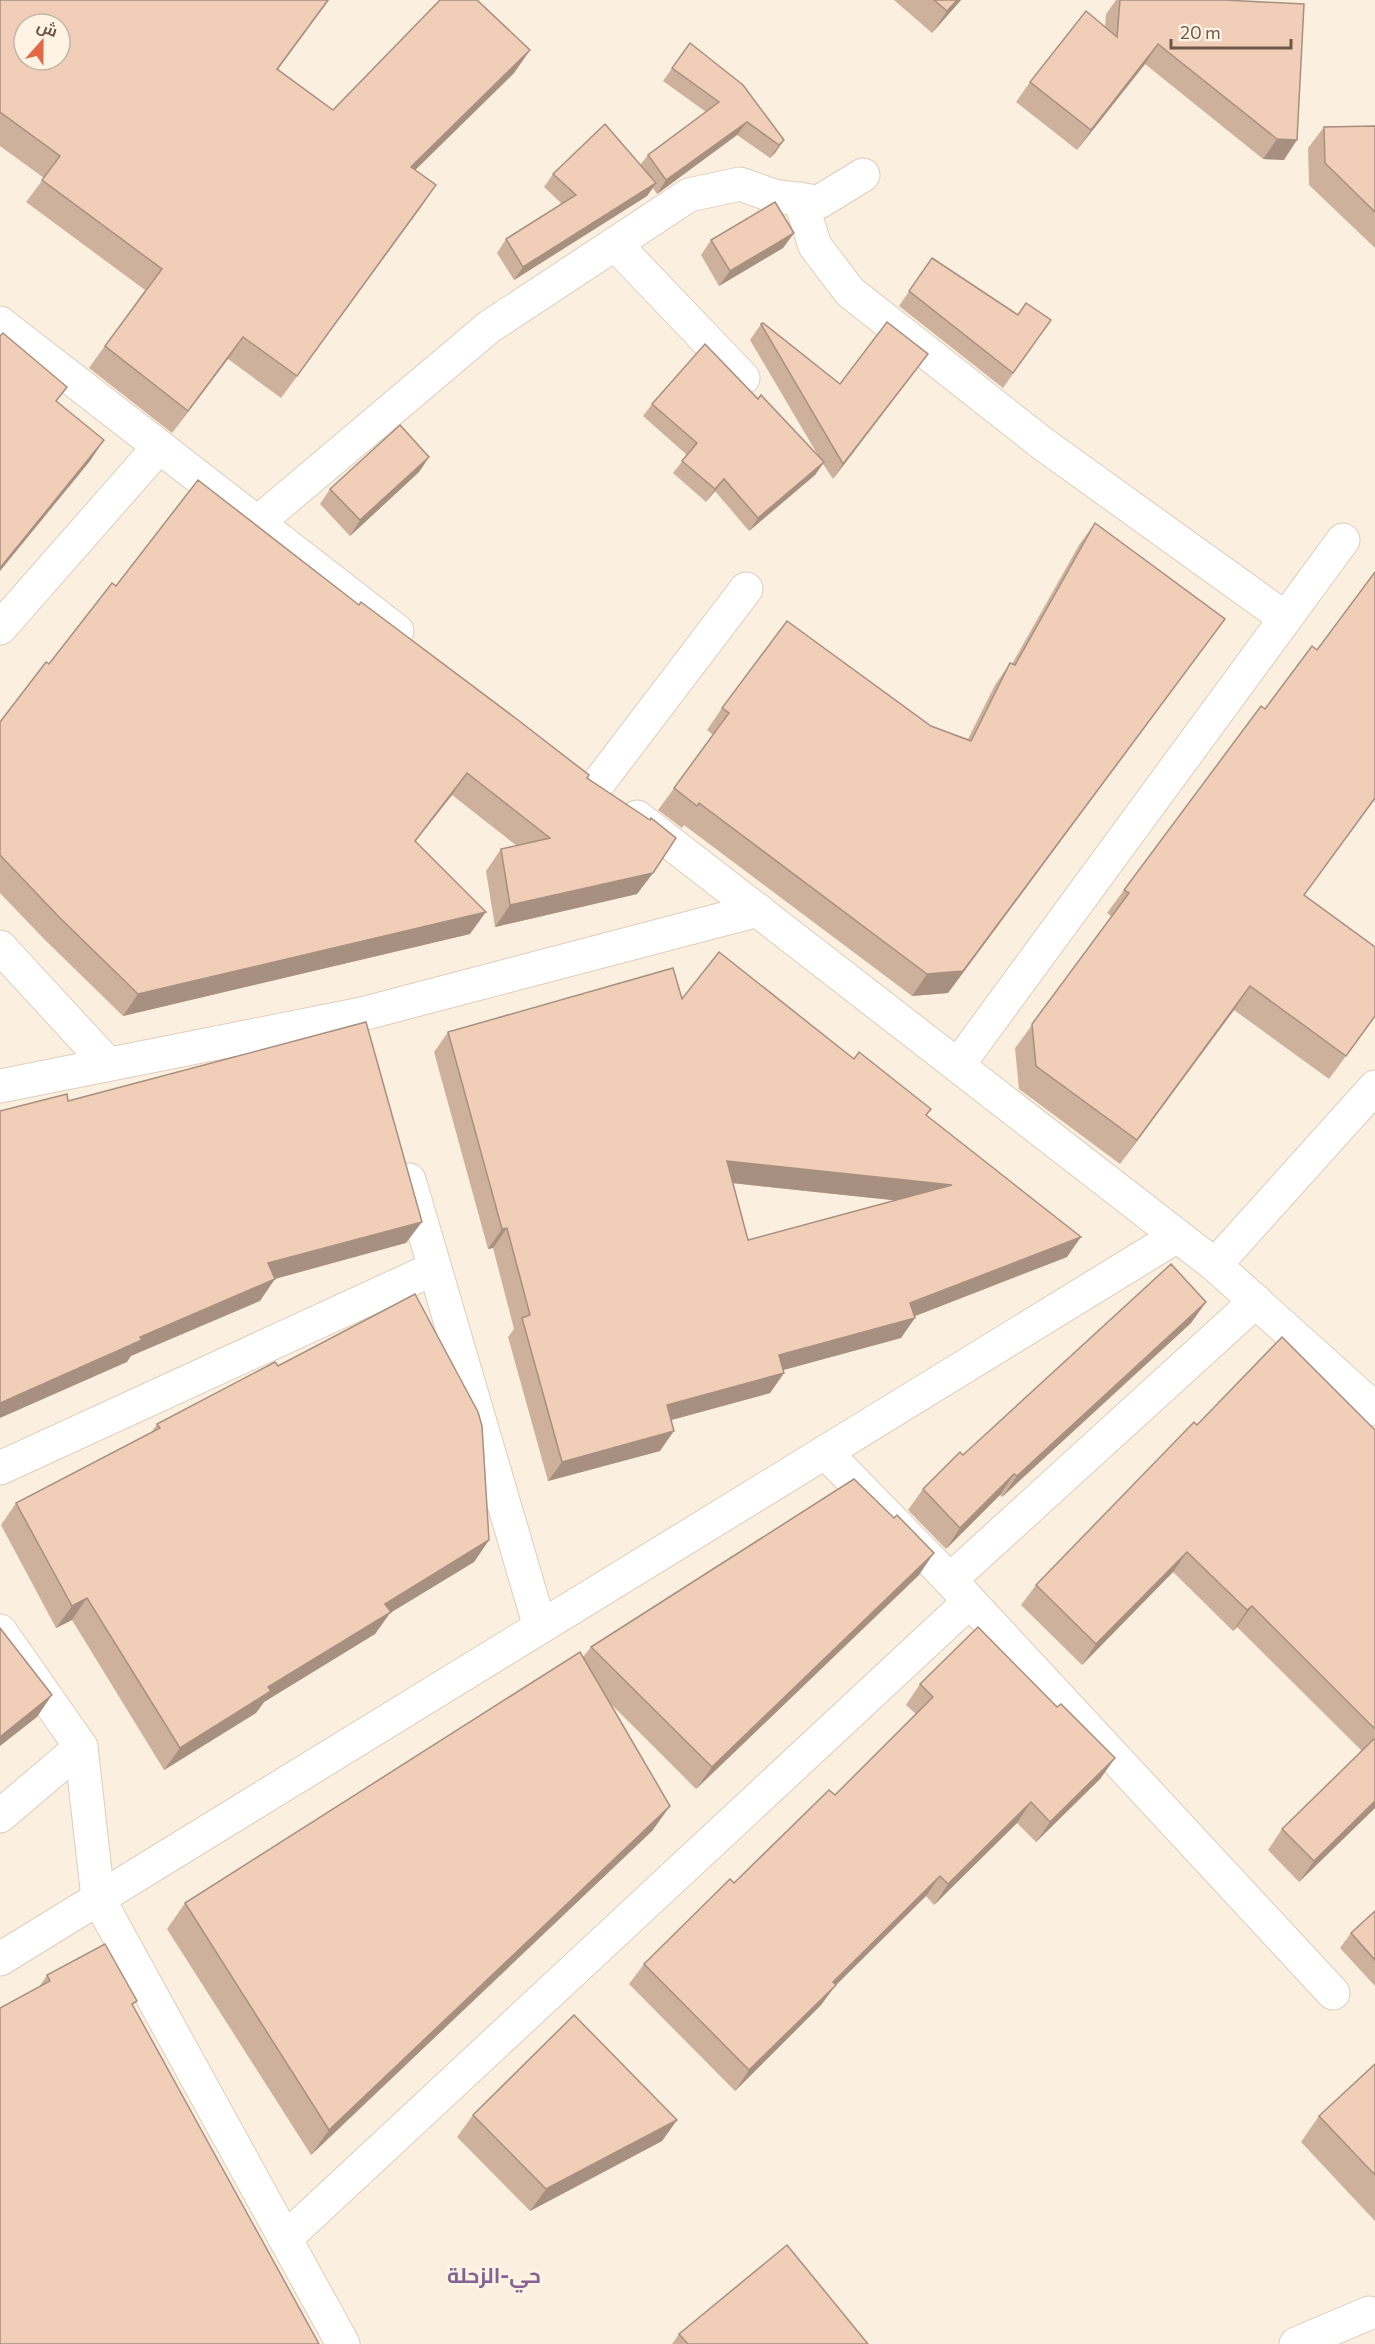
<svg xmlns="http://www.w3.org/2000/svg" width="1375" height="2344" font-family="Commissioner,Cairo,sans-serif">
	<rect width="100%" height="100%" fill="#fbf0df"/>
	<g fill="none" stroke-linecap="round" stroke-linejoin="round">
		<defs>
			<g id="minor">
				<polyline points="800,199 815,246 850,292 1043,444 1285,618"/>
				<polyline points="615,244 743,378"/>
				<polyline points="0,323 397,631"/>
				<polyline points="257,523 489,327 689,195 740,184 774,196 819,202 863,175"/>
				<polyline points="0,628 159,447"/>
				<polyline points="597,785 746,589"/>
				<polyline points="637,817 1215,1265 1375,1409"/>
				<polyline points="0,947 108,1064"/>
				<polyline points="958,1065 1343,540"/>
				<polyline points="0,1086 362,1014 758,910"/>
				<polyline points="409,1180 540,1627"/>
				<polyline points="1215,1265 1375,1087"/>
				<polyline points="825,1452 950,1580 1333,1993"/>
				<polyline points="0,1468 433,1269"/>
				<polyline points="950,1580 1256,1301"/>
				<polyline points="0,1631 81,1747 98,1898 343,2344"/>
				<polyline points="0,1816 81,1747"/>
				<polyline points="0,1959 1177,1236"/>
				<polyline points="285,2239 969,1602"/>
				<polyline points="1296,2344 1369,2313"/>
			</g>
		</defs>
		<use href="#minor" stroke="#dfccbb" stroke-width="35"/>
		<use href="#minor" stroke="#fff" stroke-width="33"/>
	</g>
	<g fill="#ceb19d" fill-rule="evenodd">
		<polygon points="0,0 278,69 333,110 530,50 514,73 415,170 421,207 281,398 228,359 172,433 89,368 145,290 26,202 44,178 0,146"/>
		<polygon points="894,0 961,0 932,33"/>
		<polygon points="1116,0 1224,0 1304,4 1284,160 1263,159 1145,64 1077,150 1016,102 1030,82 1105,27 1106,14"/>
		<polygon points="690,43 784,140 775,153 770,158 737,135 657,194 653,188 647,196 514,280 497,253 506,239 562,204 544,187 553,174 640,165 648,155 706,112 663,81"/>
		<polygon points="1375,126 1375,248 1309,185 1308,148 1324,127"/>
		<polygon points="794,233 783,248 719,286 701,255 711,240"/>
		<polygon points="932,258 1018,315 1051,320 1003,388 899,306"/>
		<polygon points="761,324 840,384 928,354 833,479 823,464 815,475 749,531 715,491 706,502 673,473 687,455 643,416 652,404 758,399 819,457 750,340"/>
		<polygon points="429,457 419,472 350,536 320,504 330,489"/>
		<polygon points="1095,523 1225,619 948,993 912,996 684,825 682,828 658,810 713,735 707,730 722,708 931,726 968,739 995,685 1010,663 1012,664 1079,545"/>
		<polygon points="1375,572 1375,801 1374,800 1304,895 1375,947 1375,1017 1329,1079 1234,1010 1120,1164 1019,1089 1015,1048 1112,917 1107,913 1124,890 1265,709 1317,650"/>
		<polygon points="116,586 359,605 587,778 653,873 637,894 495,927 486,871 501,849 517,846 452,795 415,841 470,934 123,1016 44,939 0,893 0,722"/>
		<path d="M682 999 854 1059 931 1109 926 1115 1067 1257 914 1316 901 1338 783 1370 784 1373 770 1393 671 1420 660 1451 548 1481 508 1337 514 1329 493 1248 488 1249 434 1052 448 1032ZM733 1183 815 1192 895 1200 748 1240Z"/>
		<polygon points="1206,1302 1191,1323 1002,1497 1000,1495 946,1549 908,1510 923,1489 963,1455"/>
		<polygon points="278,1366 489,1540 474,1562 390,1613 375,1634 264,1702 256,1713 164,1770 72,1620 56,1628 1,1525 16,1503 151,1433 157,1424"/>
		<polygon points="1197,1425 1375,1430 1375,1808 1299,1882 1268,1850 1282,1829 1362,1751 1237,1627 1233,1631 1173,1572 1082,1665 1021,1605 1036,1585"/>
		<polygon points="919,1575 696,1789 611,1704 670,1806 652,1831 311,2155 167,1929 185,1903 583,1657 591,1647"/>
		<polygon points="920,1684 1057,1707 1115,1758 1100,1779 1036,1842 1017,1823 934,1905 926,1896 835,1986 821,2005 735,2091 629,1984 644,1964 835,1795 916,1714 906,1705"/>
		<polygon points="1375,1911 1375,1986 1340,1948 1351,1933"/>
		<polygon points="47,1975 134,2006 39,1987"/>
		<polygon points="1375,2064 1375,2221 1301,2142 1319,2116"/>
		<polygon points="473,2115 677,2120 662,2141 530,2211 457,2137"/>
		<polygon points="679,2334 868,2344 672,2344"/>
	</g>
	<g fill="#a89080">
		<polygon points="328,0 329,0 262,91 277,69"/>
		<polygon points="957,0 961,0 932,33 947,11"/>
		<polygon points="1158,44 1145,64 1077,150 1091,130"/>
		<polygon points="530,50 514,73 396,189 411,167"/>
		<polygon points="747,122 737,135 657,194 666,180"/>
		<polygon points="1277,139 1297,140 1284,160 1263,159"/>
		<polygon points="784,140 775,153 770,158 779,145"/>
		<polygon points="656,183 647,196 514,280 523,267"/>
		<polygon points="436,185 421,207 281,398 297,376"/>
		<polygon points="794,233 783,248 719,286 730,271"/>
		<polygon points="243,337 228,359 172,433 188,411"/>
		<polygon points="928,354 917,369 833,479 843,464"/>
		<polygon points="104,440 90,461 0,571 0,568"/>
		<polygon points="429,457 419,472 350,536 360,520"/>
		<polygon points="824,462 815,475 749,531 758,518"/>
		<polygon points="724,479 715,491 706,502 715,489"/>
		<polygon points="1225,619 948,993 912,996 927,974"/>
		<polygon points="467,773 452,795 399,862 415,841"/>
		<polygon points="1375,798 1375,799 1287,918 1304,895"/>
		<polygon points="653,873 637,894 495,927 510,905"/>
		<polygon points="486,912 470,934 123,1016 138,994"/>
		<polygon points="1250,986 1234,1010 1120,1164 1137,1140"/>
		<polygon points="727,1161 952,1185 938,1205 713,1181"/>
		<polygon points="422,1222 406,1243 253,1285 268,1263"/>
		<polygon points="507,1228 493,1248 488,1249 502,1229"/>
		<polygon points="1081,1237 1067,1257 900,1322 915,1318 901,1338 765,1375 779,1355"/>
		<polygon points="275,1279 260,1301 131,1356 127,1362 0,1418 0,1403 140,1337"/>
		<polygon points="1206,1302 1191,1323 1002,1497 1017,1476"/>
		<polygon points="784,1373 770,1393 653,1425 667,1405"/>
		<polygon points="674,1431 660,1451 548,1481 562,1462"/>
		<polygon points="1014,1474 1000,1495 946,1549 960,1528"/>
		<polygon points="489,1540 474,1562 390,1613 375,1634 264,1702 256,1713 164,1770 180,1748 268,1687 385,1604"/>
		<polygon points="1187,1552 1173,1572 1082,1665 1096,1644"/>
		<polygon points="934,1553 919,1575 696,1789 712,1767"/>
		<polygon points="87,1598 72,1620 56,1628 72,1606"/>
		<polygon points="1252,1606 1237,1627 1233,1631 1247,1610"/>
		<polygon points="52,1695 37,1717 0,1746 0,1737"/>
		<polygon points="1115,1758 1100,1779 1036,1842 1050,1822"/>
		<polygon points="1375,1801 1375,1808 1299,1882 1314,1861"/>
		<polygon points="1031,1802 1017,1823 934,1905 948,1884"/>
		<polygon points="670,1806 652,1831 311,2155 329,2130"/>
		<polygon points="940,1876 926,1896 835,1986 821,2005 735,2091 749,2070 833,1982"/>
		<polygon points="677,2120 662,2141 530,2211 546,2189"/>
	</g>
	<g fill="#f0ceb7" stroke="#a89080" stroke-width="1.5" fill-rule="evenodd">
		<path d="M0 0H328L277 69 333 110 440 0H477L530 50 411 167 436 185 297 376 243 337 188 411 105 346 162 269 42 180 60 156 0 112ZM24 24H60V60H24Z"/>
		<polygon points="934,0 957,0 947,11"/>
		<polygon points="1120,0 1224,0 1304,4 1297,140 1277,139 1158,44 1091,130 1030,82 1086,11 1117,37"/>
		<polygon points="690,43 743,85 784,140 779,145 747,122 666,180 648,155 719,102 672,68"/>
		<polygon points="605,124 656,183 523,267 506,239 576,195 553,174"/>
		<polygon points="1375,126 1375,212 1325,163 1324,127"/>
		<polygon points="775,202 794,233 730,271 711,240"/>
		<polygon points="932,258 1018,315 1026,303 1051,320 1013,373 909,291"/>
		<polygon points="887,322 928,354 843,464 761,324 763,323 840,384"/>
		<polygon points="3,333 67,387 56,401 104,440 0,568 0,336"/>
		<polygon points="705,344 758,399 761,395 824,462 758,518 724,479 715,489 682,461 697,443 652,404"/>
		<polygon points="400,425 429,457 360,520 330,489"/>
		<polygon points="198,480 359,605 361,602 518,720 589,775 587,778 650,820 651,818 676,838 653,873 510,905 501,849 550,838 467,773 415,841 486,912 138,994 59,917 0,855 0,722 46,662 49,664 112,583 116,586"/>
		<polygon points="1095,523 1225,619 963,971 927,974 699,803 697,806 674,788 729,713 722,708 787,621 931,726 971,741 1010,663 1015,665"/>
		<polygon points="1375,572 1375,798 1304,895 1375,947 1375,1016 1346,1056 1250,986 1137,1140 1036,1066 1032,1024 1129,893 1124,890 1261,706 1265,709 1312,646 1317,650"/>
		<path d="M719 952 854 1059 859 1052 931 1109 926 1115 1081 1237 910 1303 915 1318 779 1355 784 1373 667 1405 674 1431 562 1462 522 1318 530 1315 507 1228 502 1229 448 1032 673 968 682 999ZM727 1161 952 1185 748 1240Z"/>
		<polygon points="366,1022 422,1222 268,1263 275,1279 140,1337 142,1340 0,1403 0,1111 67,1094 68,1101"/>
		<polygon points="1171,1264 1206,1302 1017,1476 1014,1474 960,1528 923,1489 960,1452 963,1455"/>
		<polygon points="415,1294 478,1412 482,1426 489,1540 385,1604 391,1612 268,1687 271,1691 180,1748 87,1598 72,1606 16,1503 160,1428 157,1424 275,1362 278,1366"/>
		<polygon points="1282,1337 1375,1430 1375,1729 1252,1606 1247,1610 1187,1552 1096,1644 1036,1585 1194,1422 1197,1425"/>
		<polygon points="854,1479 894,1518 897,1515 934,1553 712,1767 591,1647"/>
		<polygon points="978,1627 1057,1707 1061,1704 1115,1758 1050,1822 1031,1802 948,1884 940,1876 833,1982 836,1985 749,2070 644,1964 730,1879 734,1883 829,1790 835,1795 933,1697 920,1684"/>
		<polygon points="0,1628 52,1695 0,1737"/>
		<polygon points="580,1652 670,1806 329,2130 185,1903"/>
		<polygon points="1375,1738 1375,1801 1314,1861 1282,1829"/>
		<polygon points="1375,1911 1375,1960 1351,1933"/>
		<polygon points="105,1944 137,2001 132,2004 319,2344 0,2344 0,2008 50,1981 47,1975"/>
		<polygon points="574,2015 677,2120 546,2189 473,2115"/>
		<polygon points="1375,2064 1375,2175 1319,2116"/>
		<polygon points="787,2245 868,2344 688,2344 679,2334"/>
	</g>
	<g text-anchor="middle" stroke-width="5" stroke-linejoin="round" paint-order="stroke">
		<g font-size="21" font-weight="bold" fill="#836394" stroke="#fff4e4">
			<text x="494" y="2283">حي-الزحلة</text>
		</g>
	</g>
	<g transform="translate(42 42) rotate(21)"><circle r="28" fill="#fff4e4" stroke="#c6b5a6" stroke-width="1.5"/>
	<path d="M0-4.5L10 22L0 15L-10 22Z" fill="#e46845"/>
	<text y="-9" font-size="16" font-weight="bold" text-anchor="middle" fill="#705648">ش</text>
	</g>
	<path d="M1171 39v9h120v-9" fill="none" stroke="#705648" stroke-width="3"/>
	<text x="1180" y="39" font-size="18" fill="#705648" stroke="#fff4e4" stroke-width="4.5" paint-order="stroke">20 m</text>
</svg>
